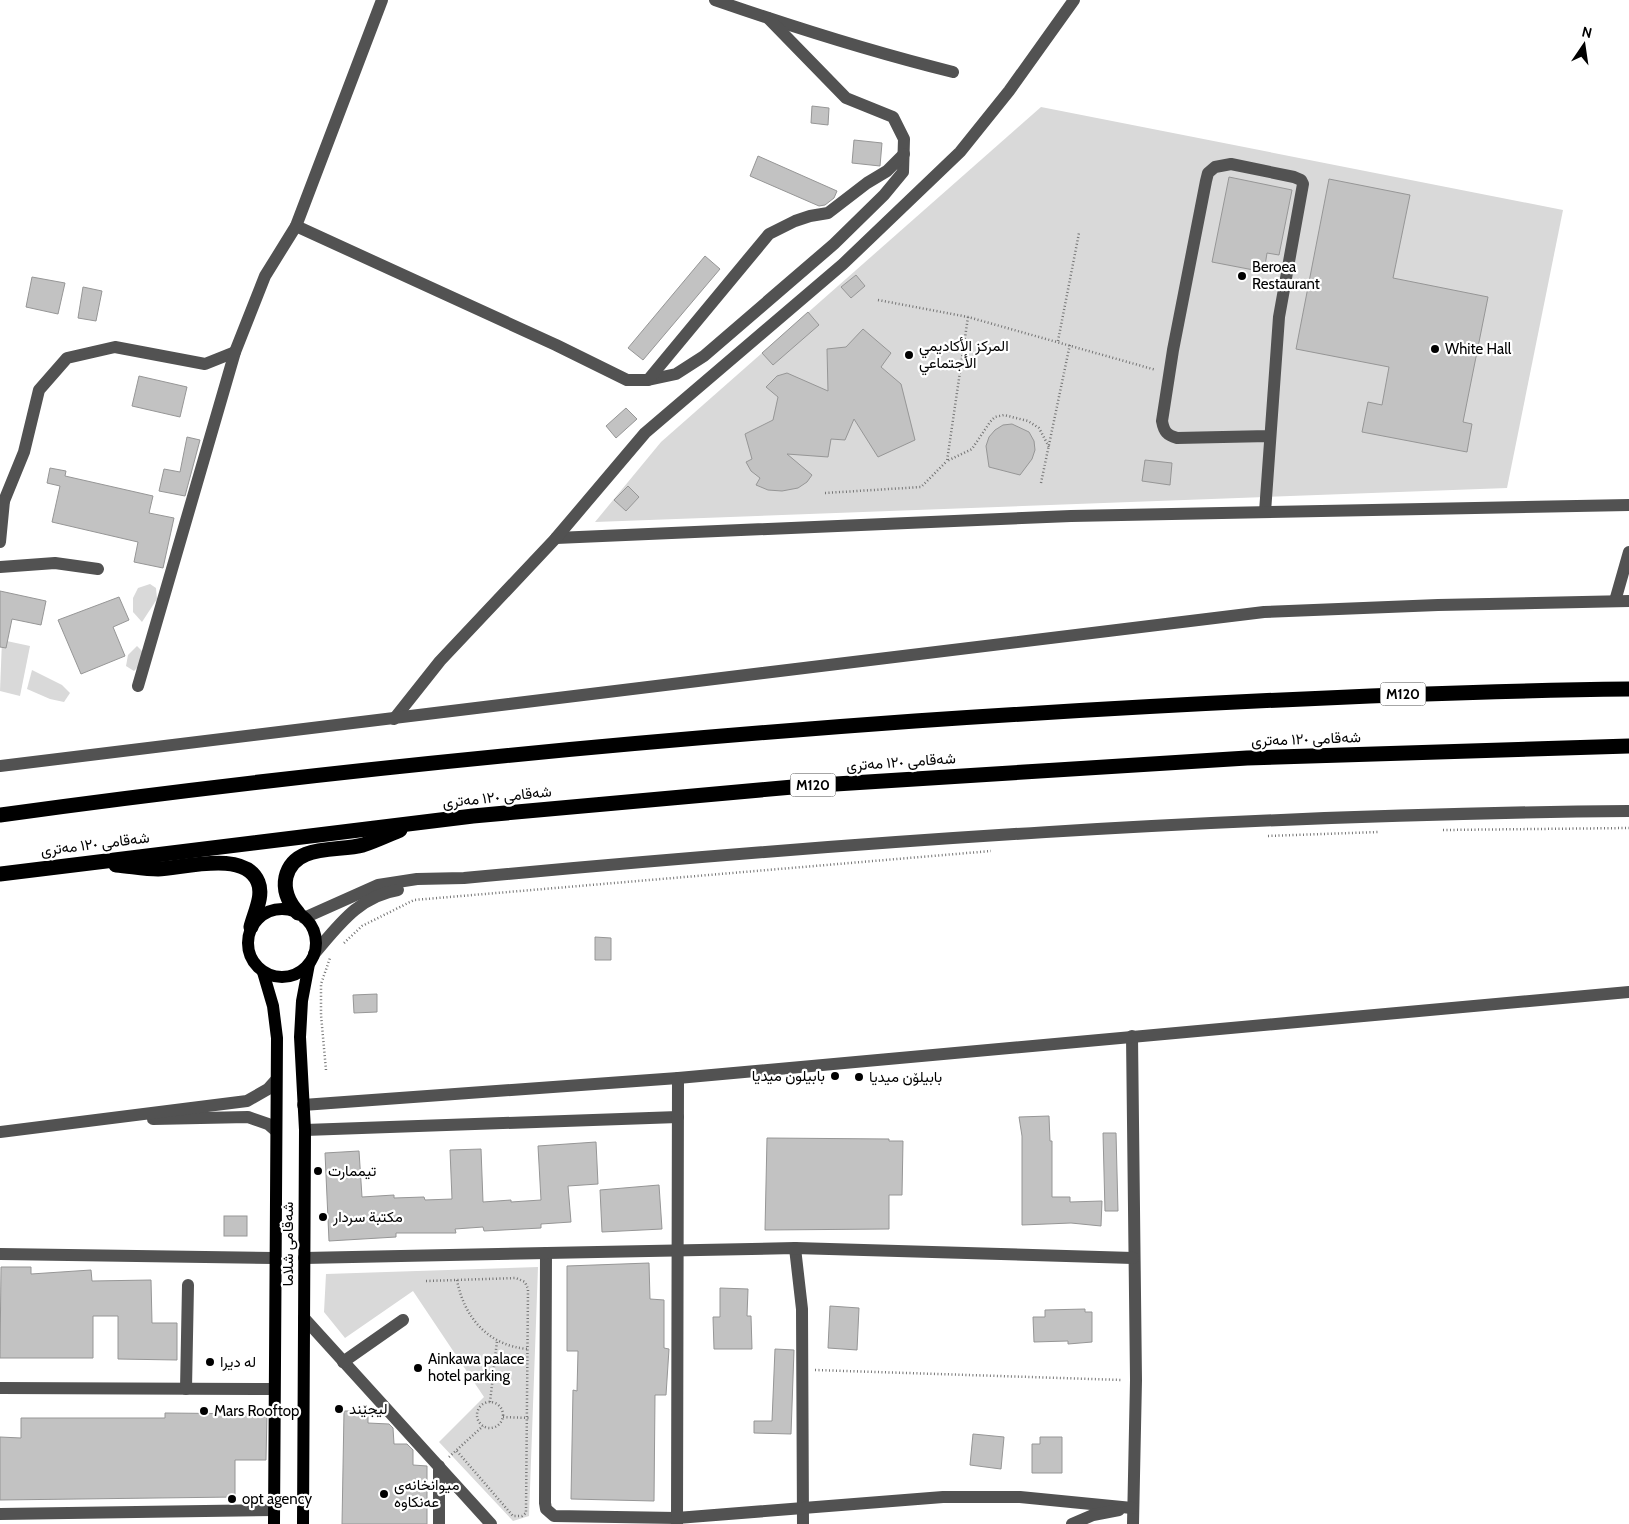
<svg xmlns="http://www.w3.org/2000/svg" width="1629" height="1524" font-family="Cabin,Vazirmatn,sans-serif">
	<rect width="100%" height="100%" fill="#fff"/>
	<g fill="#d9d9d9">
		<polygon points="1041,107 1563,210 1507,488 595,522 661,442"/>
		<polygon points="150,584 156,588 157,599 142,622 133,612 133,598 138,588"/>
		<polygon points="2,640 30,646 20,696 0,691"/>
		<polygon points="137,646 144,653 140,665 134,671 126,666 128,655"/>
		<polygon points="32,670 62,685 70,693 64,702 50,699 27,689"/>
		<polygon points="538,1267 529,1516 513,1521 439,1442 484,1397 413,1291 345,1338 324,1312 326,1274"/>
	</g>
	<g fill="#c2c2c2" stroke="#969696">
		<polygon points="812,106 829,108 828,125 811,123"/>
		<polygon points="854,140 882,143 880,166 852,163"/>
		<polygon points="758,156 837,191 834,198 825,205 819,206 750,176"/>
		<polygon points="1229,177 1292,190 1279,255 1267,253 1264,272 1212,262"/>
		<polygon points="1329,179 1410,195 1393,278 1488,297 1463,422 1472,424 1467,452 1362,432 1368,402 1382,405 1389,367 1296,349"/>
		<polygon points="705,256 720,269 643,360 628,348"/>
		<polygon points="856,275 865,286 851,298 841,287"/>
		<polygon points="32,277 65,283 58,314 26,307"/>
		<polygon points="83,287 102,291 96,321 78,318"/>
		<polygon points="808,312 819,325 773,365 762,353"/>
		<polygon points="863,329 891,353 881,367 901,384 915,440 878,457 854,419 845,440 831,439 828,457 787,454 812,475 807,482 798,488 782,491 768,490 756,485 760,478 751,471 746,462 752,459 745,434 773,420 778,397 766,387 777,376 787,373 828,391 827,349 846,347"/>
		<polygon points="139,376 187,387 180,417 132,406"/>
		<polygon points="626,408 637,419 616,438 606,426"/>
		<polygon points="1012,424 1029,432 1034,441 1035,450 1032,459 1020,475 989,467 986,446 989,437 995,430 1003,425"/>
		<polygon points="187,437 200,440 185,496 159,491 164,469 180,472"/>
		<polygon points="1145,460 1172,463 1170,485 1142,481"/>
		<polygon points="50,468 66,471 65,476 153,496 149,513 174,518 163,568 134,562 138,542 52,522 60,486 47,483"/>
		<polygon points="628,486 639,497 626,511 614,500"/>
		<polygon points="0,591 46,601 41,625 12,619 6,648 0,647"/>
		<polygon points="119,597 129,620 113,627 125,656 81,674 58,620"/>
		<polygon points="595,937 611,938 611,960 595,960"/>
		<polygon points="377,994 377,1012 354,1013 353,995"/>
		<polygon points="1049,1116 1050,1141 1052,1141 1052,1197 1070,1197 1070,1202 1102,1201 1101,1226 1071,1223 1022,1225 1022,1136 1019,1117"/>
		<polygon points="1103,1133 1116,1133 1118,1211 1105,1211"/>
		<polygon points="767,1138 889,1139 889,1141 903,1141 902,1195 889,1195 889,1229 765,1230"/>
		<polygon points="596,1142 598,1184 568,1186 571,1222 541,1224 541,1228 484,1231 483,1227 455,1229 456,1233 396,1233 396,1237 329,1241 325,1153 359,1151 362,1197 394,1195 394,1198 424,1197 425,1200 452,1199 450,1150 481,1149 483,1202 511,1200 511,1202 541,1200 538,1146"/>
		<polygon points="659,1185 662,1229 602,1232 600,1190"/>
		<rect x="224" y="1216" width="23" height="20"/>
		<polygon points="649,1263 650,1299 664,1300 664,1348 669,1349 666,1395 655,1395 654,1501 571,1499 573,1390 577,1391 578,1351 567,1351 567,1266"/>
		<polygon points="1,1267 31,1267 31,1274 91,1270 92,1281 151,1280 152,1323 177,1323 177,1360 118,1359 118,1316 93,1316 93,1358 0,1358"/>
		<polygon points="720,1288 748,1289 747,1316 751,1316 752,1349 714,1349 713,1317 720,1317"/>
		<polygon points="830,1306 859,1308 857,1350 828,1348"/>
		<polygon points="1085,1309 1085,1312 1092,1312 1092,1342 1068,1344 1068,1341 1034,1342 1033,1317 1045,1317 1045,1310"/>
		<polygon points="775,1349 794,1350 791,1434 754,1433 754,1421 772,1421"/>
		<polygon points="344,1411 368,1411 368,1423 389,1424 393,1428 394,1444 407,1444 413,1450 413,1465 427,1466 427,1524 342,1524"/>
		<polygon points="165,1413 267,1414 266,1460 235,1460 235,1497 0,1500 0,1437 21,1438 21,1418 165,1418"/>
		<polygon points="973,1434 1004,1437 1001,1469 970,1465"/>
		<polygon points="1040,1437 1062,1437 1062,1473 1032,1473 1032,1444 1040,1444"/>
	</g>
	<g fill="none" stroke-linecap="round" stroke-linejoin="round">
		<g stroke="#747474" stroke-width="2.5" stroke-dasharray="1 2.5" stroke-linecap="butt">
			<polyline points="878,300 968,317 1156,370"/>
			<polyline points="968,317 947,461 972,449 990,422 995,417 1004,415 1028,421 1039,428 1049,447"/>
			<polyline points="1058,341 1079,233"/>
			<polyline points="1041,483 1070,344"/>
			<polyline points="825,493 921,487 947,461"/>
			<polyline points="1443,830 1629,828"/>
			<polyline points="1268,836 1378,832"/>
			<polyline points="344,943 362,926 414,900 991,851"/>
			<polyline points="326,1070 321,1015 321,984 330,958"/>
			<path d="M457 1280C464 1318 489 1346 528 1349"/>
			<polyline points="426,1281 516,1278 525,1282 528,1289 526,1513 522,1516 513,1516 456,1450"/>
			<polyline points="815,1370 1122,1380"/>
			<polyline points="490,1402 497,1341"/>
			<circle cx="490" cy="1415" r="13"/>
			<polyline points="503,1417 529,1418"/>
			<polyline points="449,1457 483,1426"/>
		</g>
		<g stroke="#525252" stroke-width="12">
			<path d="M715 0C793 27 872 52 953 72"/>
			<polyline points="296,226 556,345 627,380 648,380 676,374 704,356 834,244 884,195 903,172 904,139 893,117 846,98 768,18"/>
			<polyline points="648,380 769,234 795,221 810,216 828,213 867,183 887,171 904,154"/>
			<polyline points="0,502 4,501 24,452 39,390 67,358 115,347 205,364 235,352"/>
			<path d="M1265 512 1279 317 1303 184 1301 180 1294 177 1231 164 1215 167 1208 173 1206 181 1173 350 1162 421C1164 432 1167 435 1177 438L1269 436"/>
			<polyline points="556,538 1071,516 1629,505"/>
			<polyline points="0,542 4,501"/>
			<polyline points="0,567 55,563 98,569"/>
			<polyline points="1615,601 1629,552"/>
			<polyline points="138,686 235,352 265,276 296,226 382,0"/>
			<polyline points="394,719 440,661 556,538 645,433 843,264 960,152 1009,91 1074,0"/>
			<polyline points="0,766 1264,612 1438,605 1629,601"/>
			<path d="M304 918 378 885 417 879 464 878C851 842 1240 814 1629 811"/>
			<path d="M314 954C338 926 359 896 398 890"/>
			<polyline points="1132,1036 1136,1380 1133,1524"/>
			<polyline points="303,1105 678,1078 1629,992"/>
			<polyline points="153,1119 248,1117 268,1124 276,1131"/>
			<polyline points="305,1130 678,1117"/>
			<polyline points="0,1132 247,1101 268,1089 276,1080"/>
			<polyline points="795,1248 802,1309 803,1524"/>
			<polyline points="546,1253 545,1503 546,1509 554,1516 677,1518 943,1497 1020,1497 1132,1508"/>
			<polyline points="0,1254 274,1258"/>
			<polyline points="304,1258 795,1248 1133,1258"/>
			<polyline points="304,1318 491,1524"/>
			<polyline points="343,1362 403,1320"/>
			<polyline points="0,1388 274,1389"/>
			<polyline points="186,1389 188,1285"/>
			<polyline points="0,1514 274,1510"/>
			<polyline points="439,1524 439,1466"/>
			<polyline points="677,1524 678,1078"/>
			<polyline points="1072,1524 1093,1515 1119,1510"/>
		</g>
		<g stroke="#000" stroke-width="12">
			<circle cx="282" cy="943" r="34"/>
			<polyline points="263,972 273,1006 277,1038 274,1524"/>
			<polyline points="303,1524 305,1130 300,1037 302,1001 309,964"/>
		</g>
		<g stroke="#000" stroke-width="15">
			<path d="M0 815C304 773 609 743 915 721 1153 705 1391 692 1629 689"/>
			<path d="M116 865C130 866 144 869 158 869 184 868 245 850 258 882 264 896 254 914 251 927"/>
			<polyline points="0,874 473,816 804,786 1247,758 1629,746"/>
			<path d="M298 913C289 903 283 891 286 877 294 843 337 852 363 845 375 841 388 835 400 830"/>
		</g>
	</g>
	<g fill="#000" stroke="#fff" stroke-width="2">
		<circle cx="1242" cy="276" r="5"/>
		<circle cx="1435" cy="349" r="5"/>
		<circle cx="909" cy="355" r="5"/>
		<circle cx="835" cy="1076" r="5"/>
		<circle cx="859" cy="1077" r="5"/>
		<circle cx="318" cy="1171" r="5"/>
		<circle cx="323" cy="1217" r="5"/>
		<circle cx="210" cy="1362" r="5"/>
		<circle cx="418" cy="1368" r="5"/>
		<circle cx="339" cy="1409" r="5"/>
		<circle cx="204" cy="1411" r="5"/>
		<circle cx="384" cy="1494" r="5"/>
		<circle cx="232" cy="1499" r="5"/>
	</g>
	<g text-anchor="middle" stroke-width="4.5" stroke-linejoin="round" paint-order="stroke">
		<g fill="#fff" stroke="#4c4c4c" stroke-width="1">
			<rect x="1380.5" y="682.5" width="45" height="23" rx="4"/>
			<rect x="790.5" y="773.5" width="45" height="23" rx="4"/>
		</g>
		<g font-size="14" font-weight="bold" fill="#000">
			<text x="1403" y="699">M120</text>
			<text x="813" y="790">M120</text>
		</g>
		<g font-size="15" fill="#000" stroke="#fff" text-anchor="start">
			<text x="1252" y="272">Beroea<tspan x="1252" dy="17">Restaurant</tspan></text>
			<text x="919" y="351">المركز الأكاديمي<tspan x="919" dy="17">الأجتماعي</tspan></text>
			<text x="1445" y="354">White Hall</text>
			<text x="825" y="1081" text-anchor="end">بابيلون ميديا</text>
			<text x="869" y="1082">بابیلۆن میدیا</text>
			<text x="328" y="1176">تیممارت</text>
			<text x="333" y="1222">مكتبة سردار</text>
			<text x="428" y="1364">Ainkawa palace<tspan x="428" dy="17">hotel parking</tspan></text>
			<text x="220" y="1367">له ديرا</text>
			<text x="349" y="1414">لیجێند</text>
			<text x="214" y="1416">Mars Rooftop</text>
			<text x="394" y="1490">میوانخانەی<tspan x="394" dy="17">عەنکاوە</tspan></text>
			<text x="242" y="1504">opt agency</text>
		</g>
		<g font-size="15" fill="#000" stroke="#fff">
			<text transform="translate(1306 739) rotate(-2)" y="5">شەقامی ١٢٠ مەتری</text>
			<text transform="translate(901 762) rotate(-4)" y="5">شەقامی ١٢٠ مەتری</text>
			<text transform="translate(497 797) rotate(-6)" y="5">شەقامی ١٢٠ مەتری</text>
			<text transform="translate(95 844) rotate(-7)" y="5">شەقامی ١٢٠ مەتری</text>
			<text transform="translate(288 1244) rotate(-90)" y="5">شەقامی شلاما</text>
		</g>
	</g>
	<g transform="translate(1584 45) rotate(13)" stroke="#ffffff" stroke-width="4" paint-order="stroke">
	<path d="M0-4L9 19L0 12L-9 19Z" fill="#000000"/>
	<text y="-8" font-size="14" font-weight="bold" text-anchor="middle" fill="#000000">N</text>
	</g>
</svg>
